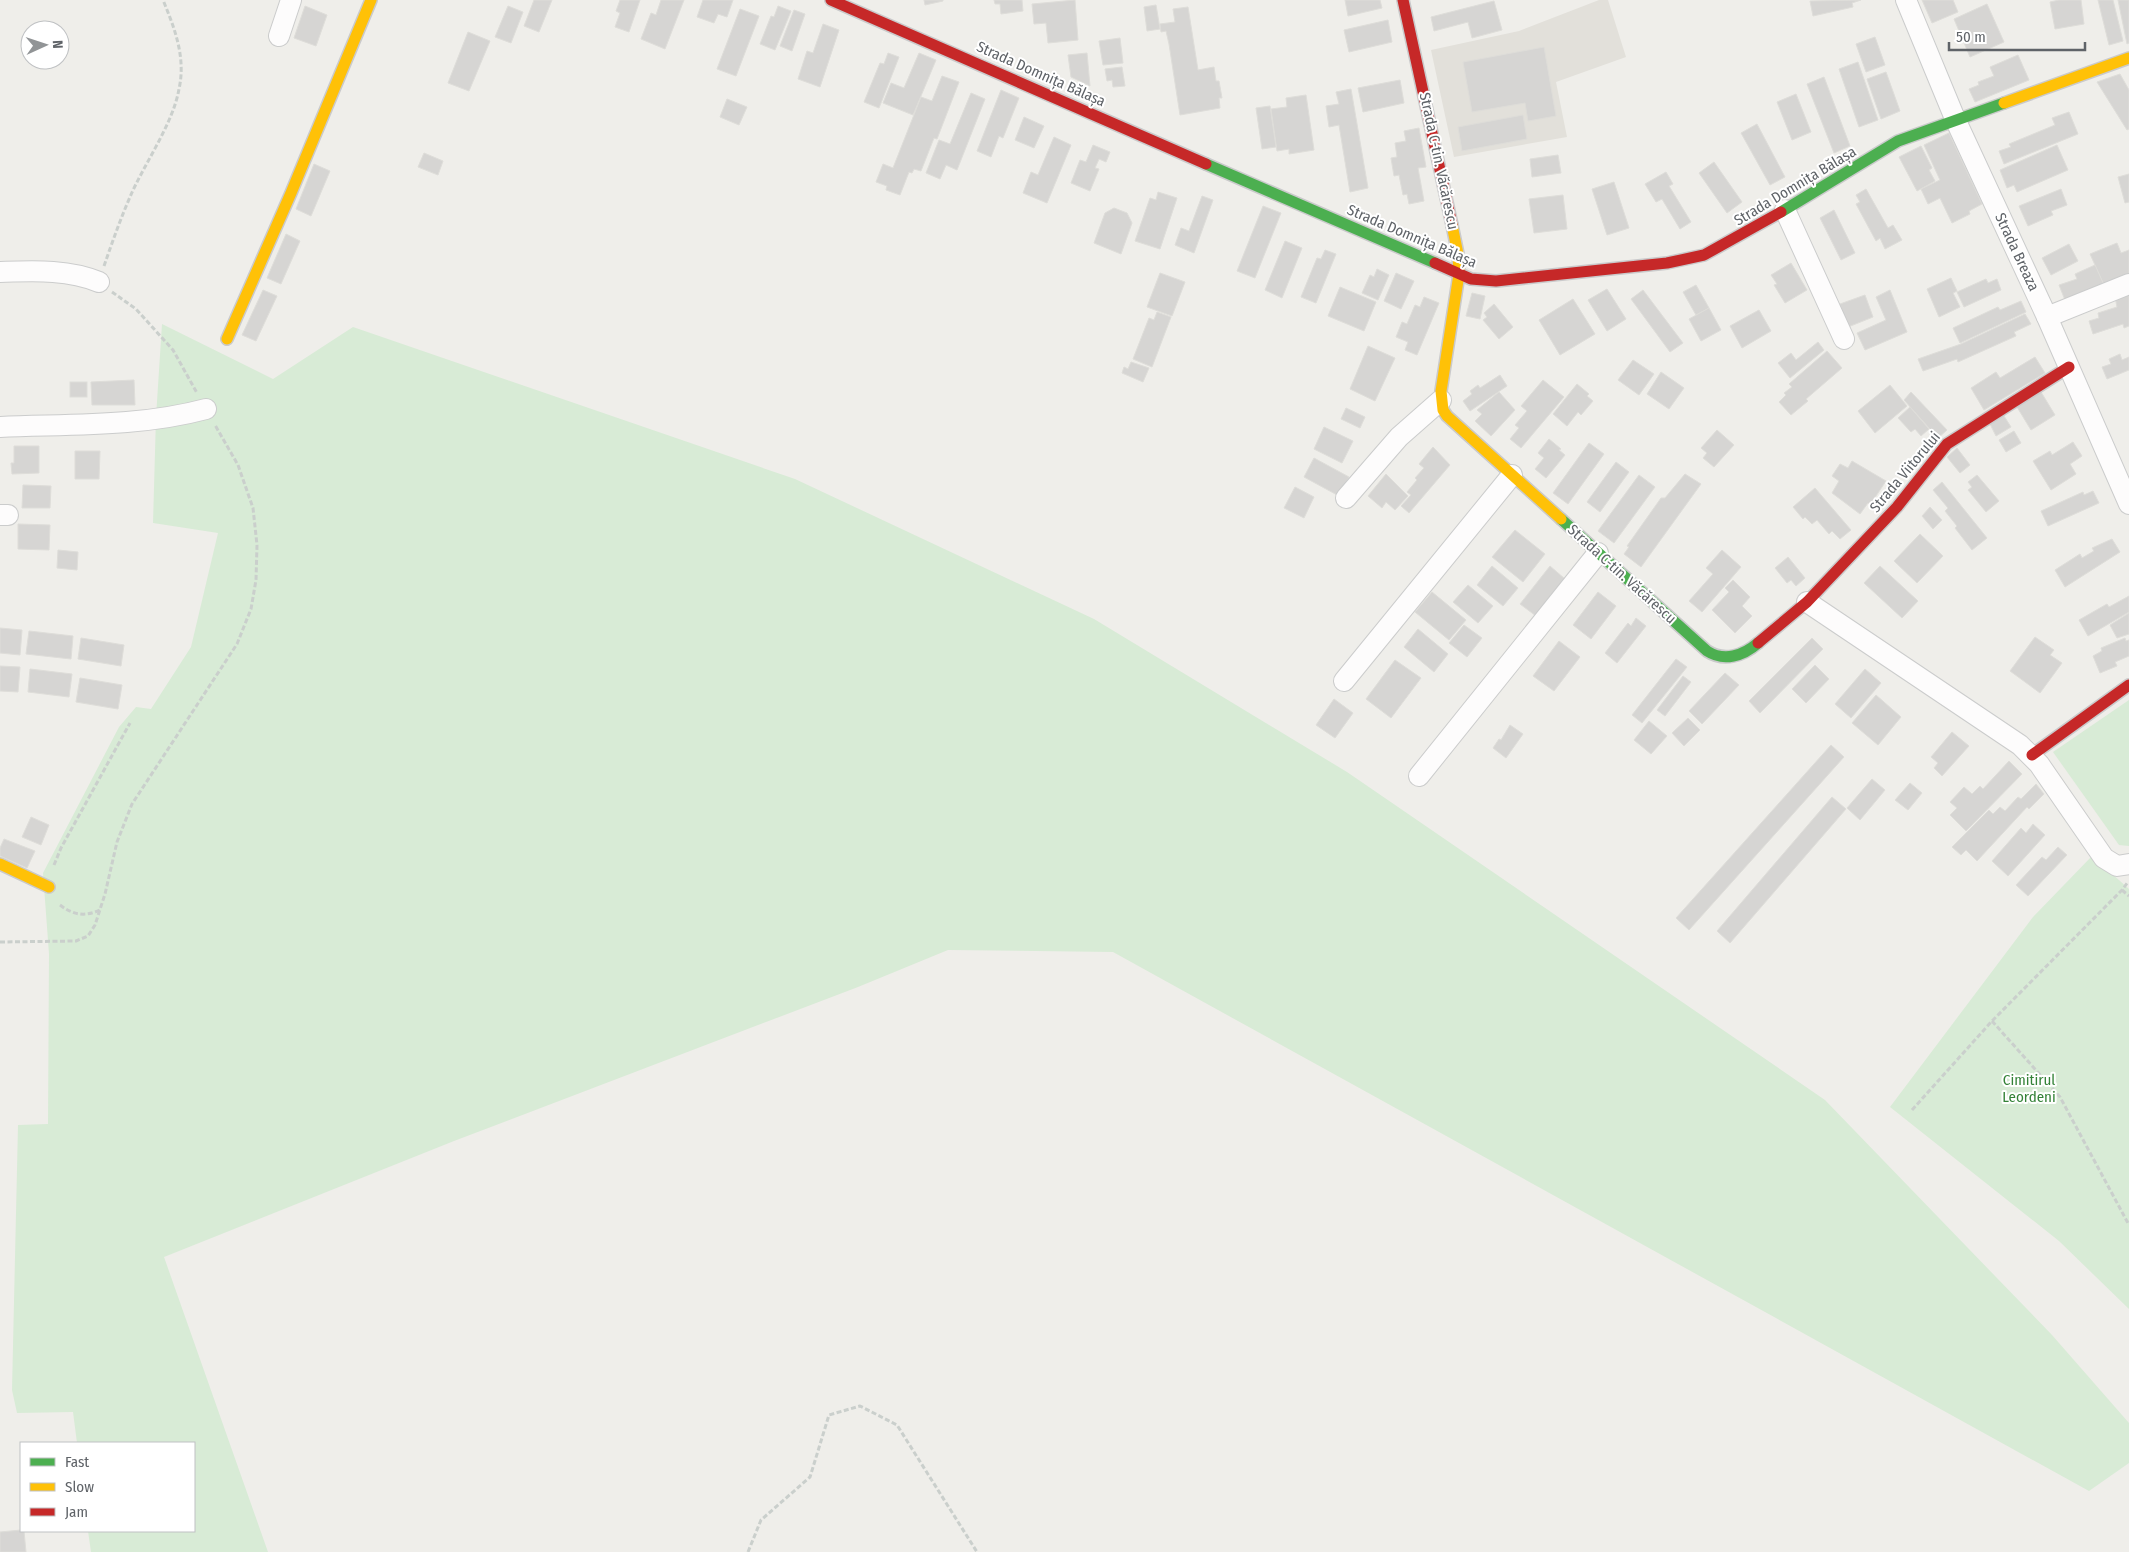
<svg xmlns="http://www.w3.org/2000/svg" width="2129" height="1552" font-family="'Fira Sans Condensed',sans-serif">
	<rect width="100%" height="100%" fill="#efeeea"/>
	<polygon fill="#e2e0da" points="1599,0 1608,0 1626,57 1556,82 1567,137 1454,157 1431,50 1519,31"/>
	<g fill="#d8ebd6">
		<polygon points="162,324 273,379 353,327 795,479 1094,619 1347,772 1825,1100 2052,1335 2129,1423 2129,1463 2089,1491 1113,952 948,950 858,987 454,1141 164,1257 268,1552 91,1552 88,1531 194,1531 194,1443 77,1443 73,1412 17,1413 12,1390 18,1125 48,1124 49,954 43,873 119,727 136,707 151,709 191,647 218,533 153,523 156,417"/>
		<polygon points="2129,700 2129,846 2119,845 2053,752"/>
		<polygon points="2092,856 2129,889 2129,1309 2059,1241 1890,1107 2033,917"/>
	</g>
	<g fill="#d6d5d3" stroke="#deddd9">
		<polygon points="534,0 552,0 539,32 524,26"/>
		<polygon points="620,0 640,0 629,32 615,27 620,13 616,11"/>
		<polygon points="661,0 684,0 665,49 641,39 651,13 656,15"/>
		<polygon points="703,0 733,0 727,17 718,14 714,23 697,17"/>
		<polygon points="924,0 943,0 943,1 925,5"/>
		<polygon points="994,0 1022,0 1023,11 1001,14 1000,4 995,4"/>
		<polygon points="1075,0 1078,40 1048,43 1046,23 1034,24 1032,4"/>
		<polygon points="1345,0 1380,0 1382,8 1348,16"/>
		<polygon points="1861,0 1852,3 1853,7 1813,16 1810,1"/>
		<polygon points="1922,0 1953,0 1958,12 1932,23"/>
		<polygon points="2059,0 2081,0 2084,24 2055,29 2050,2"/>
		<polygon points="2098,0 2113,0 2123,41 2109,45"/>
		<polygon points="2118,0 2129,0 2129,43 2127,44"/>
		<polygon points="1494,1 1502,30 1472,38 1468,22 1434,31 1431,17"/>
		<polygon points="1987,4 2004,42 1970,57 1954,19"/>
		<polygon points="1156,5 1160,29 1147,31 1144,7"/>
		<polygon points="305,6 327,15 316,46 294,38"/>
		<polygon points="508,6 523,12 511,43 495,37"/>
		<polygon points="778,6 791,11 775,50 760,44 771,16 774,17"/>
		<polygon points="1188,7 1198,70 1214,67 1216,81 1219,81 1222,98 1219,98 1220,108 1180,115 1169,44 1166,31 1161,32 1160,24 1175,22 1173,9"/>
		<polygon points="740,9 759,16 736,76 717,69"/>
		<polygon points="794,10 805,14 792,51 780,46"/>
		<polygon points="1388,20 1392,42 1349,52 1344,30"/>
		<polygon points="823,24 839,30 820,87 798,79 807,51 813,53"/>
		<polygon points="468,32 490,41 469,91 448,83"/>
		<polygon points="1875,37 1885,65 1866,72 1856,44"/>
		<polygon points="1120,38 1123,63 1103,65 1099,41"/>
		<polygon points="1544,47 1556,116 1528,121 1525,103 1472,112 1463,62"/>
		<polygon points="888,53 899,57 879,108 864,102 880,63 884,64"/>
		<polygon points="919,53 936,60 913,115 883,103 891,83 904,88"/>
		<polygon points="1087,53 1090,86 1071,77 1068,55"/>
		<polygon points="2018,55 2029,80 1975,102 1969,89 1979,85 1978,82 1994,76 1990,67"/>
		<polygon points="1858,62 1878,120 1859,127 1839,69"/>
		<polygon points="1122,67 1125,86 1113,87 1112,80 1107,81 1105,69"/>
		<polygon points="1886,72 1900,111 1881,119 1867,79"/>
		<polygon points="2120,74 2129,90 2129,129 2127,130 2097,82"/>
		<polygon points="942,76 959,82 937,139 934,138 921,171 914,169 912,173 909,172 900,195 886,190 887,186 876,182 883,164 893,168 921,97 932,101"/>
		<polygon points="1824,77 1850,146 1834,153 1807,84"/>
		<polygon points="1400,80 1404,103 1363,112 1358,88"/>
		<polygon points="1351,89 1368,188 1350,192 1339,125 1329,127 1326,106 1339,104 1336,92"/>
		<polygon points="1001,90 1019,98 1003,138 999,136 991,157 977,151"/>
		<polygon points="971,93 985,99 957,170 946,165 940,179 926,173 939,140 950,144"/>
		<polygon points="1796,94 1811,132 1792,140 1777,102"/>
		<polygon points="1306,95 1314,150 1289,154 1289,149 1277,151 1271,109 1287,107 1286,98"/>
		<polygon points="727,99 747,107 739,125 720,117"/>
		<polygon points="1270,106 1276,147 1262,149 1256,108"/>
		<polygon points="2069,112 2078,134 2004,164 1999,151 2011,147 2009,144 2055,125 2052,118"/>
		<polygon points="1523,115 1527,139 1462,151 1458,127"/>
		<polygon points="1024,117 1044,126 1034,148 1015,140"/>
		<polygon points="1757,124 1785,177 1770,185 1741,133"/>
		<polygon points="1419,128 1426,167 1418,168 1424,201 1409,204 1407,194 1403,195 1399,175 1394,176 1391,158 1397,157 1395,143 1406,141 1404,131"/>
		<polygon points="1949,133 1982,204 1969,211 1970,214 1952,223 1940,198 1928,204 1921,189 1940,180 1924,145"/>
		<polygon points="1054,137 1071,145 1047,203 1023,193 1031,172 1038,175"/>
		<polygon points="1093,145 1110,152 1106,162 1099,159 1095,168 1099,169 1090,191 1071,183 1080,160 1086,162"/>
		<polygon points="2057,145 2068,170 2017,192 2014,185 2007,188 2000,170"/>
		<polygon points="1921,146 1932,168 1929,170 1935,181 1917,191 1899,157"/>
		<polygon points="424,153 443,161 438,175 418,167"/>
		<polygon points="1558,155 1561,173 1532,177 1530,159"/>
		<polygon points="1714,162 1742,202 1727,213 1699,173"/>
		<polygon points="314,164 330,171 311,216 296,209"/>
		<polygon points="1666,172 1673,184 1669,186 1691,222 1680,229 1662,199 1656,202 1645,184"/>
		<polygon points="2129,174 2129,202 2125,203 2118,177"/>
		<polygon points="1614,182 1629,228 1607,235 1592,189"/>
		<polygon points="1866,189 1888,228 1893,225 1902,240 1885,249 1880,238 1876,241 1856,204 1860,202 1856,195"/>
		<polygon points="2061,189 2067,205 2051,211 2053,215 2028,226 2019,206"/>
		<polygon points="1158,192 1177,198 1160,249 1135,241 1150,198 1156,200"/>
		<polygon points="1563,195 1567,229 1534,233 1529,199"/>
		<polygon points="1202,196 1213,200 1194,253 1175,245 1181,228 1189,231"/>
		<polygon points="1263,206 1281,213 1255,278 1237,271"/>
		<polygon points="1114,208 1127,213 1132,223 1121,254 1094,243 1105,213"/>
		<polygon points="1834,210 1855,253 1841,260 1820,218"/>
		<polygon points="286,234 300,241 281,284 267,278"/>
		<polygon points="1285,241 1302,248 1282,298 1265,290"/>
		<polygon points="2117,243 2121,253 2129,250 2129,276 2104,285 2090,254"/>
		<polygon points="2069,244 2078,261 2051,275 2042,258"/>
		<polygon points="1325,250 1336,254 1316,303 1301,297 1317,258 1321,259"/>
		<polygon points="1791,263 1807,290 1785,303 1774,285 1777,284 1771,275"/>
		<polygon points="2095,265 2104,285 2065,300 2059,285 2077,279 2075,274"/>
		<polygon points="1377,269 1389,275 1378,300 1362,293 1370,275 1374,277"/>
		<polygon points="1160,273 1185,282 1172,316 1147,307"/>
		<polygon points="1396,273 1414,281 1401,309 1384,301"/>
		<polygon points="1951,278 1957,291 1953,293 1960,307 1939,317 1927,289"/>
		<polygon points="1986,279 1988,283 1997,279 2001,290 1964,307 1957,292"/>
		<polygon points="1696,285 1709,308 1696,315 1683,292"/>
		<polygon points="1340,287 1376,302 1364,331 1328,316"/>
		<polygon points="1607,289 1626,319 1607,331 1588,300"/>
		<polygon points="263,290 277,296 256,341 242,335"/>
		<polygon points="1643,290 1683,343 1670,352 1631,299"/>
		<polygon points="1890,290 1907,332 1865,350 1857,333 1886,320 1876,297"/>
		<polygon points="1472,293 1485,296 1480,319 1466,316"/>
		<polygon points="2129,293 2129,326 2124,328 2123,324 2093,334 2089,321 2099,318 2098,313 2117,307 2115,297"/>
		<polygon points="1865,295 1873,317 1848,327 1840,304"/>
		<polygon points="1424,297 1439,303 1417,355 1405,350 1408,342 1396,337 1402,322 1407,324 1415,305 1420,307"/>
		<polygon points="1573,299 1595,334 1560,355 1539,320"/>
		<polygon points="2021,301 2026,312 1960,343 1953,328 1998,307 2000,310"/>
		<polygon points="1494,304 1513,327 1499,339 1483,320 1487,317 1484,313"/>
		<polygon points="1709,308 1721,330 1701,341 1689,319"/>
		<polygon points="1759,310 1771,331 1742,348 1730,326"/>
		<polygon points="1157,312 1171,317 1152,367 1133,359 1149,318 1154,320"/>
		<polygon points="2025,314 2031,324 2014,332 2016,336 1958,362 1957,359 1923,371 1918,359 1961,344"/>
		<polygon points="1818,342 1824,350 1790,378 1778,363 1791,353 1796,360"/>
		<polygon points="1368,346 1395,358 1375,401 1350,389"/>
		<polygon points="1827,351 1842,368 1806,399 1808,401 1791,415 1779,402 1786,395 1784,393 1792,387 1789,384"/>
		<polygon points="2120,354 2122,360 2129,357 2129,370 2107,379 2102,367 2111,364 2109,359"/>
		<polygon points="2035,357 2045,373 1984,410 1971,388 1996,372 2000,378"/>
		<polygon points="1633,360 1654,374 1639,395 1618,380"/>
		<polygon points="1131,362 1149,368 1143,382 1122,373 1124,367 1128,369"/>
		<polygon points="1661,372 1684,388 1669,409 1647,394"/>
		<polygon points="1500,375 1507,386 1470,411 1463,401 1472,394 1470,391 1478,385 1480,388"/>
		<polygon points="134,380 135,405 92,405 91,382"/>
		<polygon points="1543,380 1564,397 1521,448 1510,439 1519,428 1515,425 1527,411 1521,406"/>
		<rect x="70" y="382" width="17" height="15"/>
		<polygon points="1577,384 1589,394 1587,396 1593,401 1581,415 1578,412 1567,426 1553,414"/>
		<polygon points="1890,385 1907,406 1875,433 1858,411"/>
		<polygon points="1499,392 1515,410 1491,436 1475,421 1482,414 1477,410"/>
		<polygon points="1911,392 1947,430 1938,438 1904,400"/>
		<polygon points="2041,392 2055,415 2031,430 2017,407"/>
		<polygon points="1910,407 1929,429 1921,436 1915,429 1911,432 1898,418"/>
		<polygon points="1346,408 1365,417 1360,428 1341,419"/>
		<polygon points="2004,416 2011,427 1996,436 1990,424"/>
		<polygon points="1324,427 1353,441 1342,463 1314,449"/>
		<polygon points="1717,430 1734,445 1714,467 1703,458 1707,453 1701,448"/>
		<polygon points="2014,431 2021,443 2006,452 1999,440"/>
		<polygon points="1549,439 1561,449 1559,450 1565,455 1546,478 1535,469 1544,458 1538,453"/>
		<polygon points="2073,442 2082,456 2070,464 2076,474 2051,490 2033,461 2050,451 2052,455"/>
		<polygon points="1589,443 1604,454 1568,504 1553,493"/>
		<polygon points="14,446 39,446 39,473 12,474 11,463 14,463"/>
		<polygon points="1433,447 1450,465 1409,513 1401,506 1411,495 1407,492 1417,480 1415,478 1424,468 1419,464"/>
		<polygon points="1957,448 1970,465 1960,473 1947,457"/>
		<polygon points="75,451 100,451 99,479 75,479"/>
		<polygon points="1314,458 1349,477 1339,496 1304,477"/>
		<polygon points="1852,461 1886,481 1870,505 1868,503 1860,514 1832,493 1839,481 1832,476 1840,464 1848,468"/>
		<polygon points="1616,462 1629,472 1600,512 1587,502"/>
		<polygon points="1386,474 1408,496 1395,510 1386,502 1382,508 1368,496"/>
		<polygon points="1685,474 1701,484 1641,567 1624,554 1629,547 1627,546 1661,498 1665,498"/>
		<polygon points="1639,475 1655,487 1614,543 1598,531"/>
		<polygon points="1977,475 1999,501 1986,512 1968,490 1972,487 1968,482"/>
		<polygon points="1942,482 1987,538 1972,550 1955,528 1957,526 1945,511 1948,508 1933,490"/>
		<polygon points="23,485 51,486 50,508 22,508"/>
		<polygon points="1295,487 1314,497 1304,518 1284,508"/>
		<polygon points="1815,488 1851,530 1840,539 1832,531 1829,534 1817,520 1812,524 1805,517 1803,519 1793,507"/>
		<polygon points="2093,491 2099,503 2048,526 2041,511 2083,492 2084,495"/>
		<polygon points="1930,507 1942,520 1933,529 1922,516"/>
		<polygon points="18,524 50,525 49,550 18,549"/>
		<polygon points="1515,530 1545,554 1523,582 1492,557"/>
		<polygon points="1920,534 1943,556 1917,583 1894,561"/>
		<polygon points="2112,539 2120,552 2065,587 2055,570 2080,554 2082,558 2094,551 2092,548"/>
		<polygon points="58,550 78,552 77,570 57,568"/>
		<polygon points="1722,550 1741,567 1702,612 1689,601 1713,574 1706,568"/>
		<polygon points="1788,557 1805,578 1796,586 1791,580 1787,583 1775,568"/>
		<polygon points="1492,566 1518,588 1503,606 1477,585"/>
		<polygon points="1550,566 1565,579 1536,616 1520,604"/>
		<polygon points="1880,566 1918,601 1902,618 1864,583"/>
		<polygon points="1733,580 1750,597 1742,606 1752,616 1735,633 1712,610 1729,592 1725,588"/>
		<polygon points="1468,585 1493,606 1478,623 1453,602"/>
		<polygon points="1432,592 1466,620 1449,640 1415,612"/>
		<polygon points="1598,592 1616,606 1591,639 1573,625"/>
		<polygon points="2129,596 2129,612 2088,636 2079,620 2107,604 2109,607"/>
		<polygon points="2129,613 2129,634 2117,638 2110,625"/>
		<polygon points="1636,618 1646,626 1617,663 1605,653 1628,623 1631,626"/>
		<polygon points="1464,625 1482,638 1467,657 1449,643"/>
		<polygon points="0,628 22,630 20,655 0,653"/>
		<polygon points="1418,629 1448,654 1434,672 1404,647"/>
		<polygon points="29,631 73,636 71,659 26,654"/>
		<polygon points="2035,637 2054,650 2050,655 2062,663 2040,693 2010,671"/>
		<polygon points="81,638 124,645 121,666 78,659"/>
		<polygon points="1812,638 1823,649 1760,713 1749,701"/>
		<polygon points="2125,638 2126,641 2129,640 2129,656 2115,662 2117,666 2100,673 2093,656 2102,651 2101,648"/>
		<polygon points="1559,641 1580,657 1554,691 1533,676"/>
		<polygon points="1676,659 1687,667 1642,723 1632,715"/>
		<polygon points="1395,660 1421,678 1391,718 1366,699"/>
		<polygon points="1815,665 1829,679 1806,703 1792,689"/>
		<polygon points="0,666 20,667 18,692 0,691"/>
		<polygon points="30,669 72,674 69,697 28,692"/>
		<polygon points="1865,669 1881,683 1851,718 1835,704"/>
		<polygon points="1725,673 1739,685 1702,724 1689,711"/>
		<polygon points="1683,676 1691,682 1665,716 1657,710"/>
		<polygon points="80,678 122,685 118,709 76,702"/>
		<polygon points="1876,695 1901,717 1878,745 1852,723"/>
		<polygon points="1334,699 1353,713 1335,738 1316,725"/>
		<polygon points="1688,718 1700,730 1684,746 1672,733"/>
		<polygon points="1649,721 1667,736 1651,754 1634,740"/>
		<polygon points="1510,725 1523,734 1506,758 1493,748 1499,739 1501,740"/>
		<polygon points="1952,732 1969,746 1942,776 1934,768 1938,763 1931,757"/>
		<polygon points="1831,745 1844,757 1689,930 1676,918"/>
		<polygon points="2009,761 2022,774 1966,831 1950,815 1957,808 1950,802 1964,787 1972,794 1980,786 1983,789"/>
		<polygon points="1872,779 1885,790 1860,820 1847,808"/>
		<polygon points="1910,783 1922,793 1908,810 1895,800"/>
		<polygon points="2036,784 2044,794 2029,809 2027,807 1977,861 1966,850 1961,855 1952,847 1989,810 1993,814 2000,807 2005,811 2018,797 2021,799"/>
		<polygon points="1832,797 1846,809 1730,943 1717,931"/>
		<polygon points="31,817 49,825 41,845 22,837"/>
		<polygon points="2033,824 2045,835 2008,876 1992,861 2021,828 2026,833"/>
		<polygon points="4,839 35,851 27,868 0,856 0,848"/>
		<polygon points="2058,847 2067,855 2028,896 2016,885 2042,857 2046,860"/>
		<polygon points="21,1530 24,1531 26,1552 0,1552 0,1532"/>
	</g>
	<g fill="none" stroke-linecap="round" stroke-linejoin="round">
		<defs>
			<g id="street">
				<polyline points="1906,0 1956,121 2047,317 2129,504"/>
				<polyline points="279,36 291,0"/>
				<polyline points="1785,210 1844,339"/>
				<path d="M0 272C33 271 68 269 99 282"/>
				<polyline points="2047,317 2129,284"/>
				<path d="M0 427C69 424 139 427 206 409"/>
				<polyline points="1346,498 1399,437 1441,400"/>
				<polyline points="0,515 8,515"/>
				<polyline points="1807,602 2020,745 2039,764 2104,858 2117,866 2129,864"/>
				<polyline points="1344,681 1512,475"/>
				<polyline points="1419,776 1598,553"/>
			</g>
			<g id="fast">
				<polyline points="1206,164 1435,263"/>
				<polyline points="1781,212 1898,141 2004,103"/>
				<path d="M1561 519 1707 651C1724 662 1743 656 1758 643"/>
			</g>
			<g id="slow">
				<polyline points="2004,103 2129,58"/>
				<polyline points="1452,225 1458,254 1459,274 1441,391 1443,410 1447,416 1561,519"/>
				<polyline points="227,339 291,193 371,0"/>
				<polyline points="0,864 49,887"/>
			</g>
			<g id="jam">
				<polyline points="831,0 1206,164"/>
				<polyline points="1403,0 1452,225"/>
				<polyline points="1435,263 1471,279 1496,281 1667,263 1704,255 1781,212"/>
				<polyline points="1758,643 1807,602 1897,507 1947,444 2069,367"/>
				<polyline points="2032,755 2129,685"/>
			</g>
		</defs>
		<use href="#street" stroke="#cbcccc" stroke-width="22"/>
		<use href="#fast" stroke="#cacacb" stroke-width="14"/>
		<use href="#slow" stroke="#cacacb" stroke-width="14"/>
		<use href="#jam" stroke="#cacacb" stroke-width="14"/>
		<g stroke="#cacfcc" stroke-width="3" stroke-dasharray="5 2.5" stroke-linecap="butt">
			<path d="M104 266C112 243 120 220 130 197 144 164 173 124 179 89 186 58 175 29 163 0"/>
			<polyline points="112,292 136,309 173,350 197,393"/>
			<polyline points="54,865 61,848 130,723"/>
			<polyline points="2122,890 2129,896"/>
			<path d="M60 905C73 915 85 917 100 910"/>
			<polyline points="0,942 76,941 88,936 95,925 105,894 117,842 132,804 237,644 251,609 256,580 257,545 253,508 238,465 215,425"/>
			<polyline points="1992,1021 2060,1097 2129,1225"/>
			<polyline points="1912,1110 1992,1021 2122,890 2128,882"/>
			<polyline points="748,1552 761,1520 810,1477 829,1415 860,1406 897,1425 977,1552"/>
		</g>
		<use href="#street" stroke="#fdfcfc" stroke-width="20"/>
		<use href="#fast" stroke="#4caf50" stroke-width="11"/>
		<use href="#slow" stroke="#ffc107" stroke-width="11"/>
		<use href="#jam" stroke="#c62828" stroke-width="11"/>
	</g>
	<g text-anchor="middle" stroke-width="4" stroke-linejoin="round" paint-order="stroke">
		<g font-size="15" fill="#5f6368" stroke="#fff">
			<text transform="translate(1041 74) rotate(24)" y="5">Strada Domnița Bălașa</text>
			<text transform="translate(1439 161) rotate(78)" y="5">Strada C-tin. Văcărescu</text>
			<text transform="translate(1795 186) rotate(-31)" y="5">Strada Domnița Bălașa</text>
			<text transform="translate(1412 236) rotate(23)" y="5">Strada Domnița Bălașa</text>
			<text transform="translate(2017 252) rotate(65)" y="5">Strada Breaza</text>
			<text transform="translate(1905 472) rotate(-50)" y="5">Strada Viitorului</text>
			<text transform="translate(1622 574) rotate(42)" y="5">Strada C-tin. Văcărescu</text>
		</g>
		<g font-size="15" fill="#348238" stroke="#fff">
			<text x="2029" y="1085">Cimitirul<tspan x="2029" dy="17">Leordeni</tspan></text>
		</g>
	</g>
	<rect x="20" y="1442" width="175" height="90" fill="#ffffff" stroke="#bfc1c3"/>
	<rect x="30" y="1458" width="25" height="8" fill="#4caf50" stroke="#bfc1c3"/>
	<text x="65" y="1467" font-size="15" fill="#5f6368">Fast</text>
	<rect x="30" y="1483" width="25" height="8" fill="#ffc107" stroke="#bfc1c3"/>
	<text x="65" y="1492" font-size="15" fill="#5f6368">Slow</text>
	<rect x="30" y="1508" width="25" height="8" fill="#c62828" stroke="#bfc1c3"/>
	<text x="65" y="1517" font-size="15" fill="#5f6368">Jam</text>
	<g transform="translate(45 45) rotate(87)"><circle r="24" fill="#ffffff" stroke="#bfc1c3"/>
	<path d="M0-4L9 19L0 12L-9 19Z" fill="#919496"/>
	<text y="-8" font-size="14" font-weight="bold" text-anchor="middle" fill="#5f6368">N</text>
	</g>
	<path d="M1949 42v8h136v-8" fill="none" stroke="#5f6368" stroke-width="2.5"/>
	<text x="1956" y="42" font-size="15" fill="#5f6368" stroke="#ffffff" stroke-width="4" paint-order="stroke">50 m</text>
</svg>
